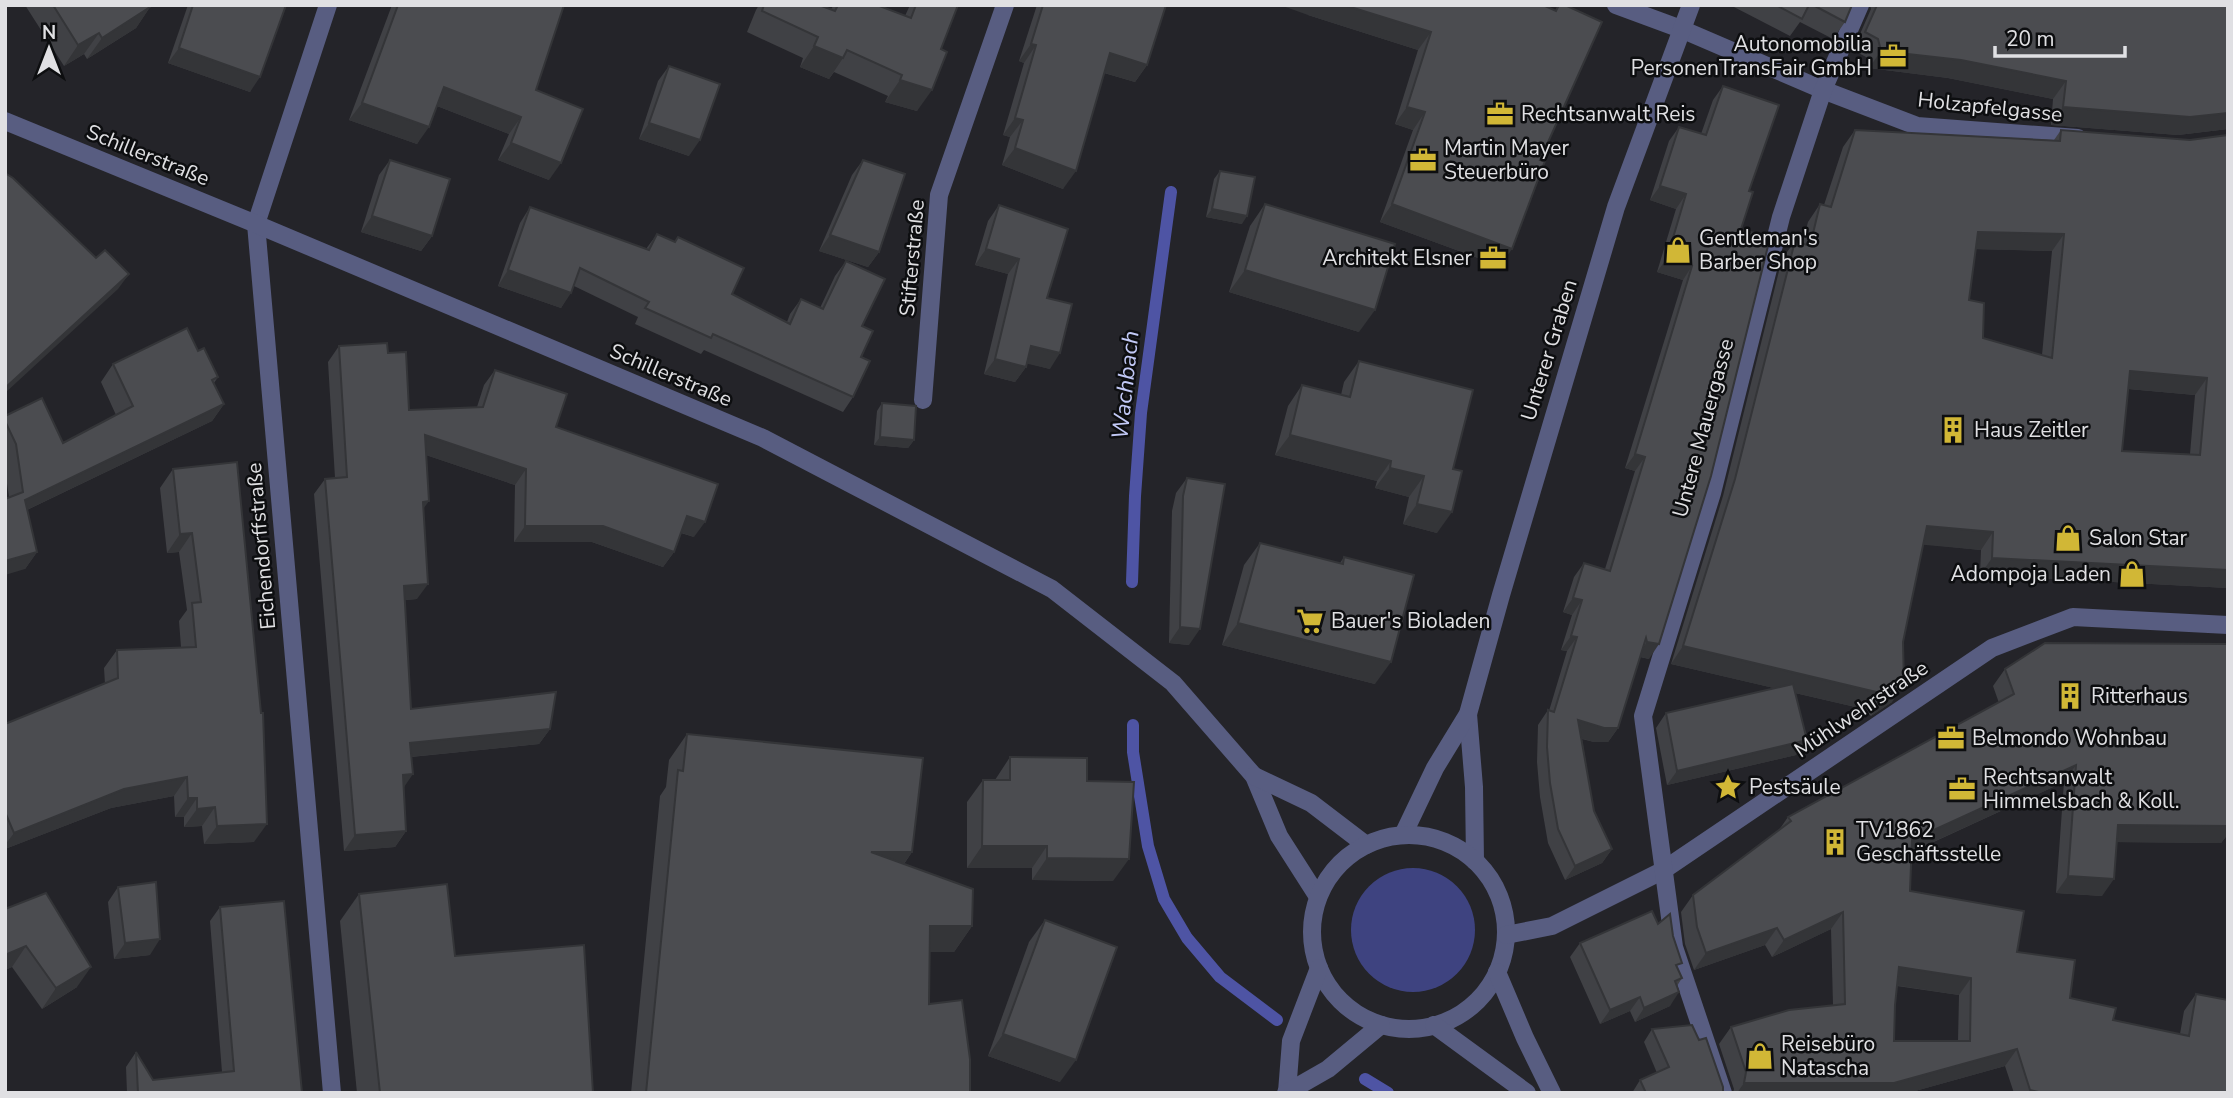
<svg xmlns="http://www.w3.org/2000/svg" width="2233" height="1098" font-family="'Nunito Sans',sans-serif">
	<rect width="100%" height="100%" fill="#242429"/>
	<circle fill="#3e4380" cx="1413" cy="930" r="62"/>
	<g fill="none" stroke-linecap="round" stroke-linejoin="round">
		<g stroke="#4e54a4" stroke-width="12">
			<polyline points="1132,582 1135,496 1141,413 1171,192"/>
			<polyline points="1133,725 1133,752 1148,846 1164,899 1187,938 1220,977 1277,1020"/>
			<polyline points="1365,1079 1388,1093"/>
		</g>
		<g stroke="#585d81" stroke-width="18">
			<polyline points="328,5 256,224 332,1093"/>
			<polyline points="1616,5 1681,29 1823,90 1917,126 2078,138"/>
			<polyline points="5,121 256,224 763,438 1052,589 1173,683 1254,776 1279,836 1318,897"/>
			<polyline points="923,400 939,195 1005,5"/>
			<polyline points="1468,714 1474,787 1475,861"/>
			<polyline points="1254,776 1311,803 1366,845"/>
			<polyline points="1403,835 1435,768 1468,714 1501,595 1616,207 1691,5"/>
			<circle cx="1409" cy="932" r="97"/>
			<polyline points="1506,935 1552,926 1662,871 1992,648 2073,617 2228,625"/>
			<polyline points="1497,972 1525,1038 1552,1093"/>
			<polyline points="1434,1025 1527,1093"/>
			<polyline points="1287,1092 1291,1041 1319,968"/>
			<polyline points="1286,1093 1328,1069 1381,1025"/>
			<polyline points="1723,1093 1674,947 1643,716 1712,493 1781,217 1823,90 1860,5"/>
		</g>
	</g>
	<g fill="#404145" fill-rule="evenodd">
		<polygon points="25,5 149,5 150,7 136,28 87,59 84,54 64,66"/>
		<polygon points="188,5 286,5 250,92 168,63"/>
		<polygon points="392,5 564,5 536,90 549,180 498,160 509,134 437,106 417,144 349,120"/>
		<polygon points="759,5 819,5 831,9 834,5 877,5 905,16 910,5 958,5 917,111 885,102 888,96 834,72 829,79 800,67 803,58 747,32 756,10"/>
		<polygon points="1037,5 1166,5 1147,65 1135,82 1104,73 1063,189 1002,165 1010,137 1003,135 1024,63 1019,61"/>
		<polygon points="1558,5 1565,5 1540,160 1500,266 1380,222 1413,130 1395,124 1418,50 1308,15 1555,11"/>
		<polygon points="1735,5 1852,5 1845,22 1833,39 1800,22 1790,36 1734,7"/>
		<polygon points="1870,5 2228,5 2228,129 2178,135 2051,125 2053,99 1948,78 1869,68 1866,57 1853,50 1871,9"/>
		<polygon points="669,66 689,156 639,139 658,81"/>
		<polygon points="1723,86 1749,191 1649,659 1640,657 1618,728 1608,742 1594,742 1582,739 1594,811 1612,849 1602,863 1565,880 1548,843 1540,797 1537,762 1538,725 1548,710 1549,711 1567,651 1561,650 1572,615 1563,612 1574,577 1584,563 1605,569 1635,471 1625,468 1683,280 1657,272 1676,209 1650,200 1669,141 1679,127 1701,134 1713,100"/>
		<path d="M1855 130 2054 140 2061 130 2190 140 2228 588 1980 575 1981 550 1923 544 1903 642 1892 702 1871 716 1864 709 1795 693 1796 755 1667 785 1656 728 1666 713 1774 688 1671 664 1723 496 1782 259 1795 241 1802 244 1808 222 1820 204 1824 205 1843 147ZM1976 249 2052 251 2042 355 1983 338 1969 300ZM2128 389 2195 395 2190 454 2122 451Z"/>
		<polygon points="390,160 432,236 421,251 361,232 379,175"/>
		<polygon points="863,160 879,252 868,267 819,251 852,175"/>
		<polygon points="1220,171 1242,224 1206,217 1214,179"/>
		<polygon points="1265,204 1359,332 1229,292 1250,226"/>
		<polygon points="999,205 1047,298 1050,369 1027,363 1026,367 1015,382 984,374 1008,274 975,265 988,221"/>
		<polygon points="530,207 646,249 657,234 674,242 678,237 732,294 787,322 790,314 801,299 820,308 835,276 846,261 862,326 861,357 853,397 843,412 704,350 701,354 635,324 638,317 574,286 561,308 498,286 520,223"/>
		<polygon points="339,346 388,353 409,410 477,407 484,385 495,370 556,427 694,537 681,533 674,552 663,567 592,542 514,542 515,485 426,455 417,599 405,600 411,709 550,729 539,744 411,757 404,788 406,831 395,847 344,851 314,494 325,479 335,478 328,362"/>
		<polygon points="198,351 218,377 214,383 224,404 212,421 27,510 37,552 25,569 9,497 5,470 5,416 63,443 116,415 101,382 113,364"/>
		<polygon points="1359,361 1473,390 1437,533 1403,524 1409,497 1375,488 1377,481 1275,455 1288,406 1302,385 1341,395 1344,382"/>
		<polygon points="882,403 914,440 908,448 874,445 877,411"/>
		<polygon points="237,462 254,842 204,844 202,826 184,827 184,817 175,817 174,796 111,808 5,849 5,724 105,684 104,668 117,650 181,647 179,621 187,610 179,552 167,553 160,488 173,469"/>
		<polygon points="1187,478 1189,645 1169,643 1172,511 1176,493"/>
		<polygon points="1260,543 1340,563 1344,557 1375,684 1222,645 1244,565"/>
		<path d="M2228 644V834L2221 843 2116 842 2102 896 2056 893 2064 782 1912 852 1910 891 2017 952 2070 998 2113 1020 2180 1034 2184 1011 2196 994 2228 1093H2014L2005 1066 1908 1093H1733L1734 1089 1719 1044 1731 1027 1833 1005 1831 929 1772 957 1765 945 1694 970 1685 944 1681 912 1693 895 1779 830 1788 817 1999 703 1993 686 2005 669ZM1897 986 1959 995 1958 1041H1894L1895 1005Z"/>
		<polygon points="687,734 912,852 904,864 972,926 954,952 929,952 929,1004 970,1093 631,1093 660,796 666,787 669,760"/>
		<polygon points="1010,757 1087,781 1113,881 1032,880 1032,868 967,868 967,802 983,780 995,780"/>
		<polygon points="118,887 150,955 114,959 108,902"/>
		<polygon points="359,894 455,956 593,1093 357,1093 340,921"/>
		<polygon points="220,907 302,1093 127,1093 126,1067 136,1052 153,1080 222,1072 210,921"/>
		<polygon points="5,909 77,987 42,1009 12,967 5,970"/>
		<polygon points="1045,920 1060,1082 988,1056 1029,942"/>
		<polygon points="1580,943 1678,968 1682,978 1677,986 1670,1006 1635,1022 1630,1011 1600,1024 1570,957"/>
		<polygon points="1652,1029 1723,1093 1632,1093 1640,1080 1657,1073 1644,1042"/>
	</g>
	<g fill="#343538">
		<polygon points="1280,5 1344,5 1431,32 1418,50 1308,15"/>
		<polygon points="150,7 136,28 87,59 102,38"/>
		<polygon points="99,33 84,54 64,66 78,45"/>
		<polygon points="1031,44 1036,45 1024,63 1019,61"/>
		<polygon points="814,46 843,58 829,79 800,67"/>
		<polygon points="179,48 260,77 250,92 168,63"/>
		<polygon points="1881,51 1961,60 2066,81 2053,99 1948,78 1869,68"/>
		<polygon points="1110,53 1147,65 1135,82 1098,71"/>
		<polygon points="900,80 932,90 917,111 885,102"/>
		<polygon points="444,87 521,117 509,134 432,104"/>
		<polygon points="362,103 429,127 417,144 349,120"/>
		<polygon points="1407,107 1425,112 1413,130 1395,124"/>
		<polygon points="2063,107 2228,113 2228,129 2178,135 2051,125"/>
		<polygon points="1015,118 1023,120 1010,137 1003,135"/>
		<polygon points="649,123 700,140 689,156 639,139"/>
		<polygon points="511,143 561,163 549,180 498,160"/>
		<polygon points="1015,148 1076,171 1063,189 1002,165"/>
		<polygon points="1660,186 1686,194 1676,209 1650,200"/>
		<polygon points="1392,204 1512,249 1500,266 1380,222"/>
		<polygon points="1212,209 1247,216 1242,224 1206,217"/>
		<polygon points="372,216 432,236 421,251 361,232"/>
		<polygon points="1978,232 2064,234 2052,251 1966,249"/>
		<polygon points="830,235 879,252 868,267 819,251"/>
		<polygon points="986,249 1019,259 1008,274 975,265"/>
		<polygon points="1667,258 1692,266 1683,280 1657,272"/>
		<polygon points="508,270 571,293 561,308 498,286"/>
		<polygon points="1245,270 1375,310 1359,332 1229,292"/>
		<polygon points="129,274 118,289 5,393 5,388"/>
		<polygon points="1031,346 1060,353 1050,369 1020,362"/>
		<polygon points="995,359 1026,367 1015,382 984,374"/>
		<polygon points="2130,371 2207,378 2195,395 2118,388"/>
		<polygon points="224,404 212,421 12,517 25,500"/>
		<polygon points="425,435 526,469 515,485 414,451"/>
		<polygon points="1290,435 1391,461 1377,481 1275,455"/>
		<polygon points="880,437 914,440 908,448 874,445"/>
		<polygon points="1635,454 1645,457 1635,471 1625,468"/>
		<polygon points="1390,468 1424,476 1409,497 1375,488"/>
		<polygon points="429,501 418,516 423,502"/>
		<polygon points="1417,504 1452,512 1437,533 1403,524"/>
		<polygon points="687,516 705,522 694,537 676,531"/>
		<polygon points="525,526 603,526 674,552 663,567 592,542 514,542"/>
		<polygon points="1927,526 1993,532 1981,550 1915,544"/>
		<polygon points="192,533 179,552 167,553 180,534"/>
		<polygon points="37,552 25,569 5,575 5,561"/>
		<polygon points="1992,558 2228,570 2228,588 1980,575"/>
		<polygon points="428,584 417,599 393,601 404,586"/>
		<polygon points="1573,598 1582,600 1572,615 1563,612"/>
		<polygon points="1238,623 1391,662 1375,684 1222,645"/>
		<polygon points="1180,627 1200,629 1189,645 1169,643"/>
		<polygon points="1571,636 1577,637 1567,651 1561,650"/>
		<polygon points="1647,642 1659,644 1649,659 1637,656"/>
		<polygon points="1683,646 1876,692 1864,709 1671,664"/>
		<polygon points="1904,684 1892,702 1871,716 1883,699"/>
		<polygon points="1578,720 1618,728 1608,742 1594,742 1569,735"/>
		<polygon points="550,729 539,744 399,758 410,743"/>
		<polygon points="1807,740 1796,755 1667,785 1677,771"/>
		<polygon points="2076,765 2064,782 1900,857 1912,840"/>
		<polygon points="413,774 402,790 403,775"/>
		<polygon points="187,777 174,796 111,808 5,849 5,845 14,833 124,789"/>
		<polygon points="188,798 197,798 184,817 175,817"/>
		<polygon points="215,807 202,826 184,827 197,809"/>
		<polygon points="267,824 254,842 204,844 217,826"/>
		<polygon points="2118,825 2228,826 2228,834 2221,843 2105,842"/>
		<polygon points="406,831 395,847 344,851 355,835"/>
		<polygon points="982,846 1047,846 1032,868 967,868"/>
		<polygon points="1612,849 1602,863 1565,880 1575,866"/>
		<polygon points="871,852 912,852 894,878"/>
		<polygon points="1047,858 1129,859 1113,881 1032,880"/>
		<polygon points="2068,876 2114,879 2102,896 2056,893"/>
		<polygon points="1843,912 1831,929 1772,957 1784,940"/>
		<polygon points="930,926 972,926 954,952 912,952"/>
		<polygon points="1777,928 1765,945 1694,970 1706,953"/>
		<polygon points="160,939 150,955 114,959 125,943"/>
		<polygon points="26,946 12,967 5,970 5,955"/>
		<polygon points="91,967 77,987 42,1009 56,988"/>
		<polygon points="1899,967 1971,978 1959,995 1887,984"/>
		<polygon points="1679,992 1670,1006 1635,1022 1644,1008"/>
		<polygon points="1640,997 1630,1011 1600,1024 1610,1010"/>
		<polygon points="1003,1034 1076,1060 1060,1082 988,1056"/>
		<polygon points="2017,1049 2005,1066 1908,1093 1737,1093 1744,1083"/>
	</g>
	<g fill="#4b4c50" stroke="#343538" stroke-width="2" fill-rule="evenodd">
		<polygon points="53,5 149,5 150,7 102,38 99,33 78,45"/>
		<polygon points="193,5 286,5 260,77 179,48"/>
		<polygon points="398,5 564,5 536,90 583,109 561,163 511,143 521,117 444,87 429,127 362,103"/>
		<polygon points="764,5 819,5 835,11 838,5 877,5 911,18 916,5 958,5 941,49 947,52 932,90 900,80 902,75 847,50 843,58 814,46 818,37 762,11"/>
		<polygon points="1043,5 1166,5 1147,65 1110,53 1076,171 1015,148 1023,120 1015,118 1036,45 1031,44"/>
		<polygon points="1344,5 1543,5 1556,11 1559,5 1565,5 1602,22 1540,160 1545,161 1512,249 1392,204 1425,112 1407,107 1431,32"/>
		<polygon points="1776,5 1809,5 1802,19"/>
		<polygon points="1813,5 1852,5 1845,22"/>
		<polygon points="1877,5 2228,5 2228,113 2190,117 2063,107 2066,81 1961,60 1881,51 1878,39 1865,32"/>
		<polygon points="669,66 720,84 700,140 649,123"/>
		<polygon points="1723,86 1779,105 1749,191 1753,192 1741,229 1770,238 1711,476 1659,644 1647,642 1646,638 1618,728 1604,728 1578,720 1594,811 1612,849 1575,866 1558,829 1550,783 1547,747 1548,710 1554,712 1577,637 1571,636 1582,600 1573,598 1584,563 1610,571 1645,457 1635,454 1692,266 1667,258 1686,194 1660,186 1679,127 1706,135"/>
		<path d="M1855 130 2060 141 2061 130 2190 140 2228 135V570L1992 558 1993 532 1927 526 1903 642 1904 684 1883 699 1876 692 1683 646 1735 479 1795 241 1810 246 1820 204 1831 207ZM1978 232 2064 234 2052 358 1983 338 1984 303 1969 300ZM2130 371 2207 378 2200 455 2122 451Z"/>
		<polygon points="390,160 450,179 432,236 372,216"/>
		<polygon points="863,160 905,174 879,252 830,235"/>
		<polygon points="1220,171 1255,177 1247,216 1212,209"/>
		<polygon points="5,173 13,178 96,258 105,250 129,274 5,388"/>
		<polygon points="1265,204 1395,244 1375,310 1245,270"/>
		<polygon points="999,205 1068,229 1047,298 1072,304 1060,353 1031,346 1026,367 995,359 1019,259 986,249"/>
		<polygon points="530,207 649,250 657,234 675,242 678,237 744,268 732,294 790,324 801,299 823,309 846,261 885,279 862,326 873,331 861,357 870,361 853,397 713,334 711,338 645,308 649,302 580,268 571,293 508,270"/>
		<polygon points="187,328 198,351 204,348 218,377 212,380 224,404 25,500 37,552 5,561 5,499 23,492 16,444 5,421 5,416 42,398 63,443 133,406 113,364"/>
		<polygon points="387,343 388,353 406,352 409,410 483,407 495,370 567,394 556,427 718,484 705,522 687,516 674,552 603,526 525,526 526,469 425,435 429,501 423,502 428,584 404,586 411,709 556,692 550,729 410,743 413,774 403,775 406,831 355,835 325,479 347,477 339,346"/>
		<polygon points="1359,361 1473,390 1453,469 1462,471 1452,512 1417,504 1424,476 1390,468 1391,461 1290,435 1302,385 1350,397"/>
		<polygon points="882,403 916,406 914,440 880,437"/>
		<polygon points="237,462 261,713 263,713 267,824 217,826 215,807 197,809 197,798 188,798 187,777 124,789 14,833 5,812 5,724 118,678 117,650 196,647 192,603 201,602 192,533 180,534 173,469"/>
		<polygon points="1187,478 1225,484 1200,629 1180,627 1183,496"/>
		<polygon points="1260,543 1343,564 1344,557 1414,575 1391,662 1238,623"/>
		<path d="M2045 643 2228 644V826L2118 825 2114 879 2068 876 2076 765 1912 840 1910 891 2024 911 2017 952 2075 960 2070 998 2116 1008 2113 1020 2189 1036 2196 994 2228 1000V1093H2043L2030 1090 2017 1049 1894 1083H1744L1746 1072 1731 1027 1789 1010 1845 1004 1843 912 1784 940 1777 928 1706 953 1697 927 1693 895 1791 821 1788 817 2014 694 2005 669ZM1899 967 1971 978 1970 1041H1894L1895 1005Z"/>
		<polygon points="1793,684 1807,740 1677,771 1666,713"/>
		<polygon points="687,734 923,758 912,852 871,852 973,889 972,926 930,926 929,1004 962,1000 970,1059 970,1093 646,1093 678,770 683,771"/>
		<polygon points="1010,757 1087,758 1087,781 1134,782 1129,859 1047,858 1047,846 982,846 983,780 1010,780"/>
		<polygon points="156,882 160,939 125,943 118,887"/>
		<polygon points="447,884 455,956 584,945 593,1093 380,1093 359,894"/>
		<polygon points="46,893 91,967 56,988 26,946 5,955 5,909"/>
		<polygon points="284,901 302,1093 138,1093 136,1052 153,1080 234,1071 220,907"/>
		<polygon points="1652,911 1658,924 1670,914 1673,936 1682,963 1676,965 1682,978 1675,981 1679,992 1644,1008 1640,997 1610,1010 1580,943"/>
		<polygon points="1045,920 1117,947 1076,1060 1003,1034"/>
		<polygon points="1692,1025 1699,1040 1706,1038 1723,1087 1723,1093 1646,1093 1640,1080 1669,1067 1652,1029"/>
	</g>
	<defs>
		<symbol id="office-bare" viewBox="-9 -9 18 18"><path d="M-6-3h4V-5.5h4V-3h4V5H-6ZM-1-4.5V-3h2v-1.5ZM-6 0V1H6V0Z" fill="#d1b736" stroke="#0d0e10" stroke-width="2.5" paint-order="stroke"/></symbol>
		<symbol id="shop-bare" viewBox="-9 -9 18 18"><path d="M-5-2.5h2.3a2.7 3.5 0 0 1 5.4 0H5L5.5 6h-11ZM-1.5-2.5h3a1.5 2.3 0 0 0-3 0Z" fill="#d1b736" stroke="#0d0e10" stroke-width="2.5" paint-order="stroke"/></symbol>
		<symbol id="building-bare" viewBox="-9 -9 18 18"><path d="M-4-6H4V6H1V3H-1V6H-4ZM-2.5-4.3h1.7v1.8h-1.7ZM.8-4.3h1.7v1.8H.8ZM-2.5-1h1.7V.8h-1.7ZM.8-1h1.7V.8H.8Z" fill="#d1b736" stroke="#0d0e10" stroke-width="2.5" paint-order="stroke"/></symbol>
		<symbol id="supermarket-bare" viewBox="-9 -9 18 18"><path d="M-6-5.5h2.5l.6 2H6L4.5 2H-2.5L-4.4-4H-6ZM-1.5 3.2a1.3 1.3 0 1 0 .1 0ZM3 3.2a1.3 1.3 0 1 0 .1 0Z" fill="#d1b736" stroke="#0d0e10" stroke-width="2.5" paint-order="stroke"/></symbol>
		<symbol id="sight-bare" viewBox="-9 -9 18 18"><path d="M0-6L1.8-2.2L6-1.7L2.9 1.2L3.7 5.4L0 3.3L-3.7 5.4L-2.9 1.2L-6-1.7L-1.8-2.2Z" fill="#d1b736" stroke="#0d0e10" stroke-width="2.5" paint-order="stroke"/></symbol>
	</defs>
	<g fill-rule="evenodd">
		<use href="#office-bare" x="1874" y="37" width="38" height="38"/>
		<use href="#office-bare" x="1481" y="95" width="38" height="38"/>
		<use href="#office-bare" x="1404" y="141" width="38" height="38"/>
		<use href="#shop-bare" x="1659" y="231" width="38" height="38"/>
		<use href="#office-bare" x="1474" y="239" width="38" height="38"/>
		<use href="#building-bare" x="1934" y="411" width="38" height="38"/>
		<use href="#shop-bare" x="2049" y="519" width="38" height="38"/>
		<use href="#shop-bare" x="2113" y="555" width="38" height="38"/>
		<use href="#supermarket-bare" x="1291" y="602" width="38" height="38"/>
		<use href="#building-bare" x="2051" y="677" width="38" height="38"/>
		<use href="#office-bare" x="1932" y="719" width="38" height="38"/>
		<use href="#sight-bare" x="1709" y="768" width="38" height="38"/>
		<use href="#office-bare" x="1943" y="770" width="38" height="38"/>
		<use href="#building-bare" x="1816" y="823" width="38" height="38"/>
		<use href="#shop-bare" x="1741" y="1037" width="38" height="38"/>
	</g>
	<g text-anchor="middle" stroke-width="5" stroke-linejoin="round" paint-order="stroke">
		<g font-size="21" fill="#e0e0e3" stroke="#0d0e10" text-anchor="start">
			<text x="1872" y="51" text-anchor="end">Autonomobilia<tspan x="1872" dy="24">PersonenTransFair GmbH</tspan></text>
			<text x="1521" y="121">Rechtsanwalt Reis</text>
			<text x="1444" y="155">Martin Mayer<tspan x="1444" dy="24">Steuerbüro</tspan></text>
			<text x="1699" y="245">Gentleman's<tspan x="1699" dy="24">Barber Shop</tspan></text>
			<text x="1472" y="265" text-anchor="end">Architekt Elsner</text>
			<text x="1974" y="437">Haus Zeitler</text>
			<text x="2089" y="545">Salon Star</text>
			<text x="2111" y="581" text-anchor="end">Adompoja Laden</text>
			<text x="1331" y="628">Bauer's Bioladen</text>
			<text x="2091" y="703">Ritterhaus</text>
			<text x="1972" y="745">Belmondo Wohnbau</text>
			<text x="1983" y="784">Rechtsanwalt<tspan x="1983" dy="24">Himmelsbach &amp; Koll.</tspan></text>
			<text x="1749" y="794">Pestsäule</text>
			<text x="1856" y="837">TV1862<tspan x="1856" dy="24">Geschäftsstelle</tspan></text>
			<text x="1781" y="1051">Reisebüro<tspan x="1781" dy="24">Natascha</tspan></text>
		</g>
		<g font-size="21" fill="#e0e0e3" stroke="#0d0e10">
			<text transform="translate(1990 107) rotate(6)" y="7">Holzapfelgasse</text>
			<text transform="translate(148 155) rotate(22)" y="7">Schillerstraße</text>
			<text transform="translate(912 258) rotate(-85)" y="7">Stifterstraße</text>
			<text transform="translate(1549 350) rotate(-73)" y="7">Unterer Graben</text>
			<text transform="translate(671 375) rotate(23)" y="7">Schillerstraße</text>
			<text transform="translate(1703 428) rotate(-75)" y="7">Untere Mauergasse</text>
			<text transform="translate(261 546) rotate(-95)" y="7">Eichendorffstraße</text>
			<text transform="translate(1861 709) rotate(-34)" y="7">Mühlwehrstraße</text>
		</g>
		<g font-size="23" font-style="italic" fill="#c2c9f6" stroke="#0d0e10">
			<text transform="translate(1125 385) rotate(-84)" y="8">Wachbach</text>
		</g>
	</g>
	<rect width="2233" height="1098" fill="none" stroke="#e0e0e3" stroke-width="14"/>
	<g transform="translate(49 49)" stroke="#0d0e10" stroke-width="5" paint-order="stroke">
	<path d="M0-5L12 26L0 18L-12 26Z" fill="#e0e0e3"/>
	<text y="-10" font-size="19" font-weight="bold" text-anchor="middle" fill="#e0e0e3">N</text>
	</g>
	<path d="M1995 46v10h130v-10" fill="none" stroke="#e0e0e3" stroke-width="3.5"/>
	<text x="2006" y="46" font-size="21" fill="#e0e0e3" stroke="#0d0e10" stroke-width="5" paint-order="stroke">20 m</text>
</svg>
